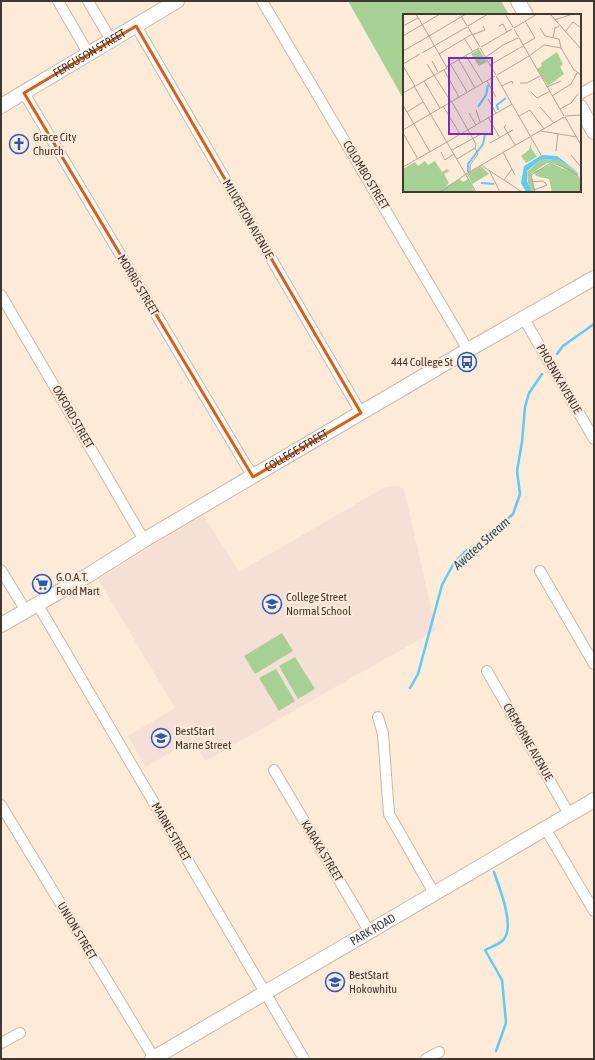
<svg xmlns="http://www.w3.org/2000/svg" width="595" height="1060" font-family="'Asap Condensed',sans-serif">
	<rect width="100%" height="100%" fill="#fdebd8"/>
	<polygon fill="#f6dfd4" points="392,486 398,486 404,489 436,630 205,761 193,739 146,767 128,736 175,708 98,579 203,515 239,572 385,487"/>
	<g fill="#a6d194">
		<polygon points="348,1 501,1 509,15 404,15 404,100"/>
		<polygon points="282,633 293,651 255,674 244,656"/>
		<polygon points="295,657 315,689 298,699 279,666"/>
		<polygon points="276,669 295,701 279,711 259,678"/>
	</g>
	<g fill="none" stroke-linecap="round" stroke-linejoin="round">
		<g stroke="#57ccfd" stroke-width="2.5">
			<polyline points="557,354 563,346 594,324"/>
			<polyline points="410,688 418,674 442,585 454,563 467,550 485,539 513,514 520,494 517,471 522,442 525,407 529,393 542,374"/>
			<path d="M494 872C499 887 515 925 504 939 501 944 491 947 485 950L502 980 506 1023 496 1051"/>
		</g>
		<defs>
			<g id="street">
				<polyline points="58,1 88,53"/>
				<polyline points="88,1 111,40"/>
				<polyline points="262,1 468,350"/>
				<polyline points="136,26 361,413"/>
				<polyline points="24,93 253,477"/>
				<polyline points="580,94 594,86"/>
				<polyline points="1,295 144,540"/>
				<polyline points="524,319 594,439"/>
				<polyline points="1,570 26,611"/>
				<polyline points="540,571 594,664"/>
				<polyline points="38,605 304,1059"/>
				<polyline points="487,671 569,814"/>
				<polyline points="378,717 383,734 389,814 434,893"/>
				<polyline points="274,770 369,931"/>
				<polyline points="1,805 154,1058"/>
				<polyline points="545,828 594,911"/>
				<polyline points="1,1043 20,1033"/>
				<polyline points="426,1059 439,1052"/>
			</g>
			<g id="secondary">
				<polyline points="518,1 526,15"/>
				<path id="s1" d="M1 106 177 1"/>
				<polyline points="580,107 594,132"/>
				<path id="s2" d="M1 625 87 576 144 540 468 350 594 278"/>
				<path id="s3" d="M152 1059 594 800"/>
			</g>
		</defs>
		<use href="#street" stroke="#cbb9a7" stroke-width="12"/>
		<use href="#secondary" stroke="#cbb9a7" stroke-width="16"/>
		<use href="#street" stroke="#fff" stroke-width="10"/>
		<use href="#secondary" stroke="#fff" stroke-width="14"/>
	</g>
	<path fill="none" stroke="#e8590c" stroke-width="3" stroke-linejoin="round" d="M136 26 361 413 253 477 24 93Z"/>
	<defs>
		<symbol id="church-ring" viewBox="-11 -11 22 22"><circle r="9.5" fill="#fdebd8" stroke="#205ac6" stroke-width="1.5"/><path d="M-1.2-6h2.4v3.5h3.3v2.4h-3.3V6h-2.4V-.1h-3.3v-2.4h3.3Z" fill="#205ac6"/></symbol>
		<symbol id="bus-ring" viewBox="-11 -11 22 22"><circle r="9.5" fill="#fdebd8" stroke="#205ac6" stroke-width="1.5"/><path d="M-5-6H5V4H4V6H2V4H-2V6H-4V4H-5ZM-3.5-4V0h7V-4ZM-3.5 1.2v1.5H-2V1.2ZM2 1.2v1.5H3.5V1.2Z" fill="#205ac6"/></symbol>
		<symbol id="supermarket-ring" viewBox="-11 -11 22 22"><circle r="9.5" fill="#fdebd8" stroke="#205ac6" stroke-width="1.5"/><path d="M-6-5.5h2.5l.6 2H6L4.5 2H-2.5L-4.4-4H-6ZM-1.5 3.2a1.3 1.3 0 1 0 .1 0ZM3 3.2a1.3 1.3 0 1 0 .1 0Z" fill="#205ac6"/></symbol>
		<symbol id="school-ring" viewBox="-11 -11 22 22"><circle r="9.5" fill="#fdebd8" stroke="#205ac6" stroke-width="1.5"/><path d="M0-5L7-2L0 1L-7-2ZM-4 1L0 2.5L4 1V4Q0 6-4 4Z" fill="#205ac6"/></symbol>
	</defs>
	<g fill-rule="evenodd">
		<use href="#church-ring" x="8" y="133" width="22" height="22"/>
		<use href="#bus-ring" x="456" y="351" width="22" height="22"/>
		<use href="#supermarket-ring" x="31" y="573" width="22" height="22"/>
		<use href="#school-ring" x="261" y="593" width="22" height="22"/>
		<use href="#school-ring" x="150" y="727" width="22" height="22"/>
		<use href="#school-ring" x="324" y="971" width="22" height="22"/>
	</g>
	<g text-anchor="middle" stroke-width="4" stroke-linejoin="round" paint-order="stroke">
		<g font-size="12" fill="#403932" stroke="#fdebd8">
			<text dy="4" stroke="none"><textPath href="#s1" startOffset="103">FERGUSON STREET</textPath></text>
			<text transform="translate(366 175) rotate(59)" y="4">COLOMBO STREET</text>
			<text transform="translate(248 219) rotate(60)" y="4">MILVERTON AVENUE</text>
			<text transform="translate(138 285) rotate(59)" y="4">MORRIS STREET</text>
			<text transform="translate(559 379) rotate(60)" y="4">PHOENIX AVENUE</text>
			<text transform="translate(73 417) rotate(60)" y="4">OXFORD STREET</text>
			<text dy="4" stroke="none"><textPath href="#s2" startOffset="343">COLLEGE STREET</textPath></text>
			<text transform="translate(528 742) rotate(60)" y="4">CREMORNE AVENUE</text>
			<text transform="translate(171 832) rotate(60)" y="4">MARNE STREET</text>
			<text transform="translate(322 851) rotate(59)" y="4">KARAKA STREET</text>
			<text dy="4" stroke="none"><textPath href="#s3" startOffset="256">PARK ROAD</textPath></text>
			<text transform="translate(77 931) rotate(59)" y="4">UNION STREET</text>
		</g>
		<g font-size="12" fill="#403932" stroke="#fdebd8" text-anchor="start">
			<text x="33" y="141">Grace City<tspan x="33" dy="14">Church</tspan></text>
			<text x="453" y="366" text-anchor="end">444 College St</text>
			<text x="56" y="581">G.O.A.T.<tspan x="56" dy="14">Food Mart</tspan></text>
			<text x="286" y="601">College Street<tspan x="286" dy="14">Normal School</tspan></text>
			<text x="175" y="735">BestStart<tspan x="175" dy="14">Marne Street</tspan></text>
			<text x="349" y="979">BestStart<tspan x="349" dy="14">Hokowhitu</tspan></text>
		</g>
		<g font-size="13" font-style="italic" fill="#1f4f64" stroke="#fdebd8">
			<text transform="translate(481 543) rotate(-42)" y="5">Awatea Stream</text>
		</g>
	</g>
	<g transform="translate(403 14)">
		<rect width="178" height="178" fill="#fdebd8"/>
		<path d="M76 35 84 48 76 52 68 40ZM154 38 160 50 157 53 161 60 145 72 134 55 139 52 138 49ZM129 126 128 134 134 143 123 149 118 142 126 136ZM138 145 157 146 175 159V163L153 149H144L128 160 132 178H129L125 169 124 158ZM22 147 25 151 32 147 39 158 44 155 46 157 41 160 46 169 42 173 57 165 60 168 65 165 72 178H0V155L12 148 15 152ZM149 150 168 158 178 166V178H149L146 165 133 162 131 158ZM78 152 86 160 69 170 64 160Z" fill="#a6d194"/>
		<path d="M139 141 154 142 175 158 156 146 138 145 124 157V167L129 178H123L118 169 121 152Z" fill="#57ccfd"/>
		<path fill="none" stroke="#57ccfd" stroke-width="2" d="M75 93 83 81 85 71M95 96 94 91 103 84M65 158V150L80 130 82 120M78 169 91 170"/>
		<path fill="none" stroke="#b1a496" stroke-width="1" d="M13 0 26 22 63 0M57 0 64 12M102 0 110 13M147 0 178 35M151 6 170 0M0 12 15 4M65 12 85 0M96 12 100 10 104 18M65 13 77 33M111 14 134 0M137 14 142 22 156 25 158 34M111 15 161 102M162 18 170 8 178 14M69 21 82 16 80 12M0 22 37 0M150 23 152 14 156 12M61 24 70 38M120 31 132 24 122 7M78 33 109 15M77 34 93 61M0 37 26 22M19 39 64 13M36 40 69 20M63 42 80 69M126 42 141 31 158 34 171 56 178 61M83 43 100 31 115 24M56 46 72 74M29 47 35 58M0 50 17 40M24 50 48 88M48 51 64 78M87 51 120 32M0 52 12 72M46 52 43 53 76 34M41 56 56 83M94 61 126 42M93 62 138 141M21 67 37 94M84 67 93 83M117 69H124L137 62M11 72 73 178M99 72 109 67 110 70M144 73 158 67M128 78 134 84 147 77M0 79 44 54 26 22M149 82 168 70 174 59M85 85 93 99M49 88 73 130 72 134 54 145M0 91 27 138M40 92 57 120M137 93 151 109M157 95 168 89 175 80M73 96 77 108M4 98 20 88M66 99 73 111M116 102 127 96 141 115M162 102 178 101M85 103 97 124M162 103 178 131M103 111 101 113 112 131M0 116 92 62M138 117 174 123M0 119 15 145M44 128 109 90M87 129 110 116M49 136 78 120M153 137 155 120M38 138 42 146 51 140M100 138 112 161M168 141 178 153M78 151 119 178M0 153 44 128M86 156 97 178M67 158V151L75 140 72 134M63 160 161 103M101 166 109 155M128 168 140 167 144 171 131 176M38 178 63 160M132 178 128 161 146 150H153L167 156 178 165"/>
		<path fill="#7b2cbf" fill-opacity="0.15" stroke="#7b2cbf" stroke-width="2" d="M46 44H89V120H46Z"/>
		<rect width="178" height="178" fill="none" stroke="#403932" stroke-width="2"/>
	</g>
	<rect width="595" height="1060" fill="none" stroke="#403932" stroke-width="4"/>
</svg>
